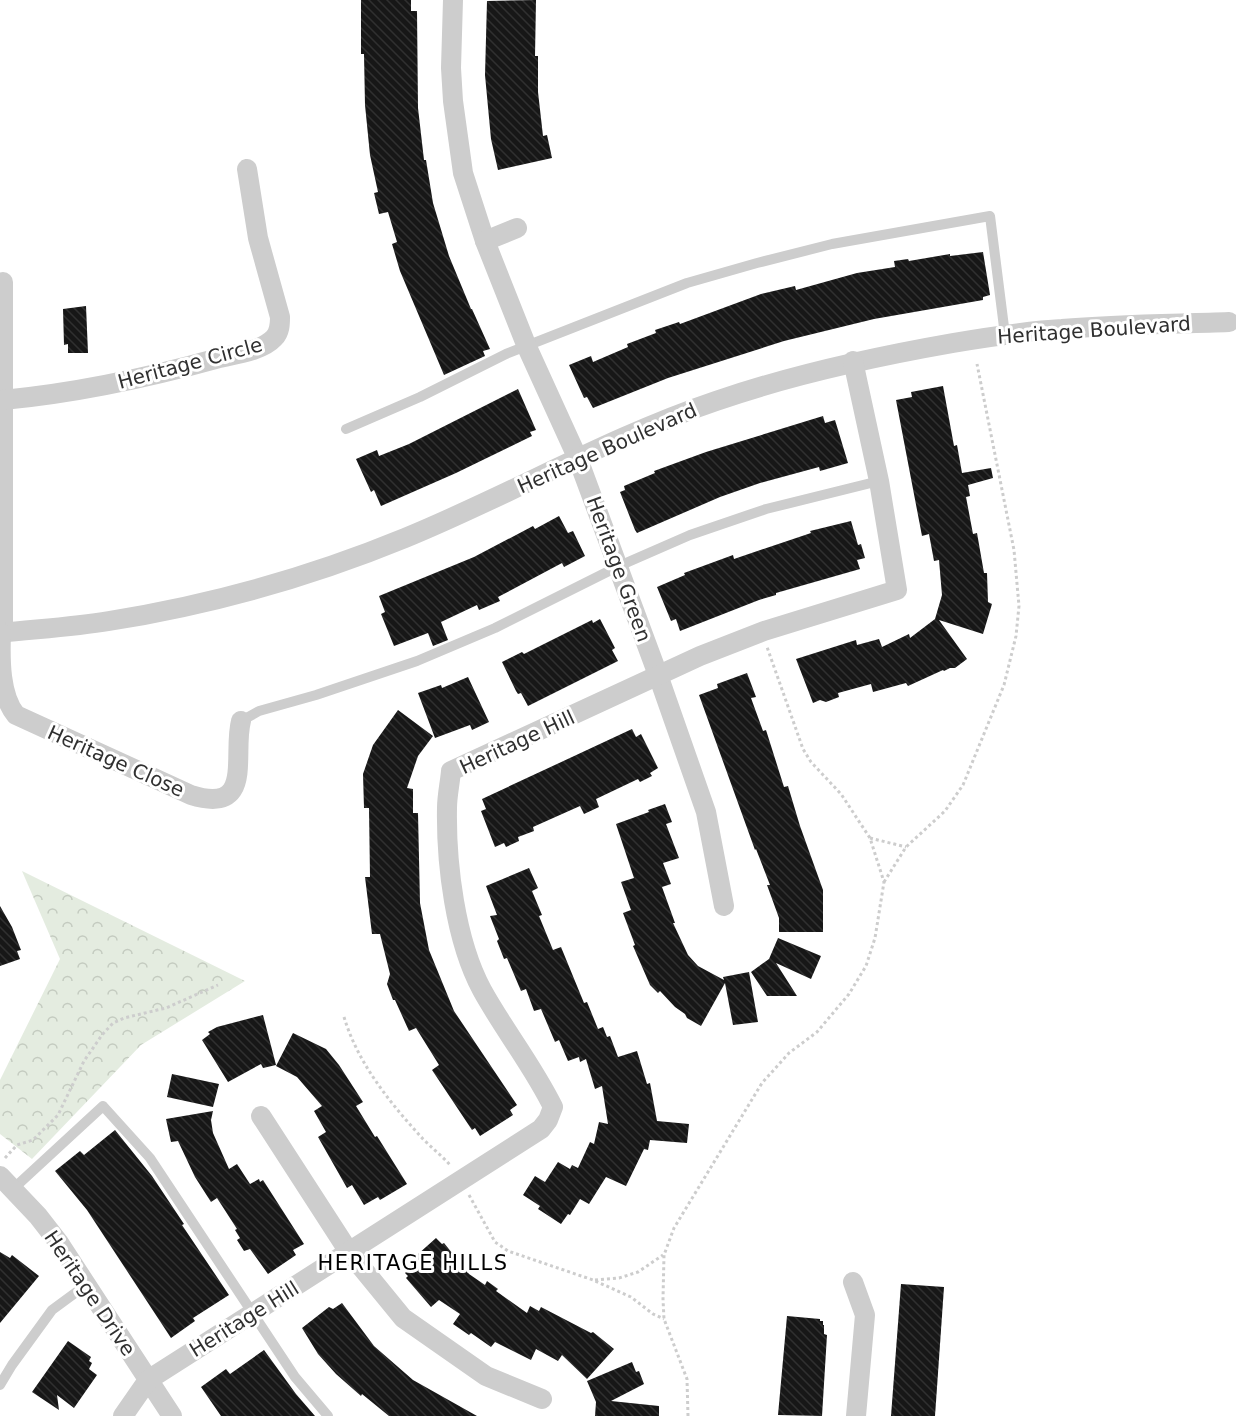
<svg xmlns="http://www.w3.org/2000/svg" width="1236" height="1416" font-family="'DejaVu Sans',sans-serif">
	<defs>
		<pattern id="park-crowns" width="20" height="18" patternUnits="userSpaceOnUse" patternTransform="scale(1.5)"><rect width="20" height="18" fill="#e4ece0"/><path d="M2 6a3 3 0 1 1 6 0M12 15a3 3 0 1 1 6 0" fill="none" stroke="#c4cbc0"/></pattern>
		<pattern id="building-back-hatch" width="6" height="6" patternUnits="userSpaceOnUse" patternTransform="scale(1.5)"><rect width="6" height="6" fill="#171717"/><path d="M-1 5l2 2M0 0l6 6M5-1l2 2" fill="none" stroke="#303030"/></pattern>
	</defs>
	<rect width="100%" height="100%" fill="#fff"/>
	<polygon fill="url(#park-crowns)" points="22,871 245,981 141,1045 32,1159 0,1134 0,1080 60,959"/>
	<g fill="url(#building-back-hatch)">
		<polygon points="361,0 411,0 411,11 417,11 418,108 424,160 426,160 433,203 449,256 471,309 472,309 490,349 483,351 485,356 444,375 400,271 392,244 397,242 388,212 379,214 374,193 378,192 370,155 365,105 364,54 361,54"/>
		<polygon points="536,0 535,56 538,56 538,92 543,136 547,135 552,158 498,170 491,139 485,75 487,1"/>
		<polygon points="983,252 990,295 983,297 983,300 874,319 784,341 668,378 593,408 587,397 584,398 569,365 591,356 593,362 628,347 627,344 656,333 655,330 679,322 680,324 761,294 795,286 796,290 857,273 895,267 894,261 908,259 909,261 950,254 950,256"/>
		<polygon points="86,306 88,353 68,353 68,344 64,345 63,309"/>
		<polygon points="943,386 954,446 957,445 962,473 991,468 993,478 968,485 970,496 966,497 973,534 977,533 984,573 987,573 988,602 992,604 983,634 939,620 967,659 955,668 950,668 944,671 943,670 908,686 906,683 873,692 871,684 838,693 839,697 826,702 820,700 813,703 796,659 856,640 857,645 879,639 882,647 909,634 910,638 935,619 942,595 939,560 934,561 929,534 922,536 896,400 912,397 911,392"/>
		<polygon points="518,389 536,430 530,432 532,436 456,473 381,506 374,490 371,492 356,459 377,450 379,456 409,444"/>
		<polygon points="823,416 825,423 835,420 848,463 820,471 819,467 760,483 720,497 637,533 635,530 620,492 625,490 624,486 655,473 654,471 706,452"/>
		<polygon points="559,516 568,533 573,531 585,556 564,567 562,563 498,597 500,601 479,610 477,605 441,622 448,640 433,646 428,633 394,646 381,614 385,612 379,596 474,557 533,526 535,529"/>
		<polygon points="851,521 858,545 861,544 865,558 857,560 860,569 776,593 776,595 759,600 680,631 676,619 671,621 657,587 685,575 684,573 733,555 734,559 811,533 810,531"/>
		<polygon points="600,619 615,648 612,650 618,661 528,706 521,693 518,694 516,691 502,662 522,652 524,654 592,620 593,623"/>
		<polygon points="747,673 756,697 751,698 763,731 766,730 784,787 788,786 800,826 823,890 823,932 779,932 779,918 767,885 770,885 756,849 755,850 699,695 718,688 717,684"/>
		<polygon points="468,677 489,722 472,730 470,725 435,738 418,693 441,685 442,688"/>
		<polygon points="398,710 433,736 418,756 407,788 413,789 413,813 418,813 420,903 429,950 454,1011 517,1105 510,1110 513,1115 480,1136 475,1128 472,1130 432,1070 439,1065 416,1028 409,1031 395,1000 393,1000 387,984 390,974 380,934 372,934 365,877 370,877 369,808 364,808 363,774 373,745"/>
		<polygon points="632,729 636,737 641,734 658,768 650,773 652,776 640,782 638,779 596,799 599,807 584,814 580,806 533,827 534,831 518,837 519,841 506,847 504,843 495,847 481,811 486,809 482,799"/>
		<polygon points="665,804 672,822 666,824 679,858 663,863 671,884 662,887 675,923 673,923 688,955 698,966 724,980 723,977 749,972 758,1022 733,1025 725,983 701,1026 687,1018 685,1014 675,1007 660,991 658,993 650,985 633,946 635,945 623,913 631,910 621,882 634,878 616,824 649,812 648,810"/>
		<polygon points="529,868 538,888 532,891 542,915 539,916 553,950 561,947 584,1003 587,1002 598,1029 603,1027 607,1037 610,1036 618,1057 637,1051 647,1084 650,1083 657,1121 689,1124 687,1143 650,1140 648,1150 644,1149 626,1186 606,1177 589,1204 580,1199 570,1215 568,1214 561,1224 538,1209 540,1206 523,1195 535,1176 545,1182 558,1162 570,1169 572,1165 578,1168 590,1142 594,1144 599,1122 608,1124 602,1086 595,1089 586,1059 580,1062 579,1057 568,1061 559,1040 555,1042 541,1009 534,1011 526,989 521,991 507,958 504,959 497,941 499,939 490,916 497,915 486,886"/>
		<polygon points="0,906 12,927 21,950 17,951 20,959 0,966"/>
		<polygon points="778,938 821,956 811,979 776,963 797,996 767,996 751,972 769,959"/>
		<polygon points="263,1015 276,1065 263,1068 261,1064 228,1082 202,1040 210,1034 208,1032 217,1027"/>
		<polygon points="293,1033 326,1049 339,1065 363,1102 356,1106 375,1137 377,1136 407,1184 380,1200 378,1197 364,1205 352,1185 347,1188 318,1137 326,1132 314,1111 322,1106 297,1077 276,1066"/>
		<polygon points="172,1074 219,1084 213,1107 167,1097"/>
		<polygon points="213,1111 211,1120 213,1133 229,1169 237,1164 250,1184 259,1179 260,1182 263,1180 304,1244 293,1250 296,1255 268,1274 250,1249 244,1251 237,1240 240,1238 235,1230 237,1229 217,1198 211,1202 195,1177 178,1141 171,1142 166,1119"/>
		<polygon points="115,1130 152,1176 184,1224 182,1225 229,1295 193,1318 195,1321 171,1338 87,1210 55,1171 80,1151 84,1155"/>
		<polygon points="436,1238 442,1244 444,1243 469,1274 485,1285 487,1281 498,1289 496,1291 527,1313 530,1306 539,1311 541,1307 591,1333 593,1332 614,1349 587,1379 562,1355 558,1361 536,1349 531,1360 495,1342 491,1347 471,1333 469,1335 453,1324 460,1314 439,1300 431,1307 406,1278 408,1276 405,1273 410,1268 403,1262 414,1252 417,1255"/>
		<polygon points="0,1252 10,1258 12,1255 39,1276 0,1323"/>
		<polygon points="901,1284 944,1287 935,1416 891,1416"/>
		<polygon points="342,1303 374,1346 413,1380 477,1416 389,1416 362,1394 361,1396 336,1374 318,1354 302,1328 329,1307 333,1309"/>
		<polygon points="787,1316 820,1319 820,1321 823,1321 823,1325 824,1325 824,1334 827,1335 822,1416 778,1415"/>
		<polygon points="68,1341 91,1357 89,1361 92,1363 89,1369 97,1375 74,1408 57,1395 59,1410 32,1392"/>
		<polygon points="264,1350 296,1394 315,1416 221,1416 201,1387 226,1369 230,1374"/>
		<polygon points="632,1362 636,1372 639,1371 644,1384 611,1401 659,1406 659,1416 595,1416 596,1402 587,1381"/>
	</g>
	<g fill="none" stroke-linecap="round" stroke-linejoin="round">
		<g stroke="#cdcdcd" stroke-width="3" stroke-dasharray="3 3" stroke-linecap="butt">
			<polyline points="870,838 906,847"/>
			<polyline points="884,882 906,847 945,811 963,785 1004,685 1016,636 1019,606 1014,550 977,364"/>
			<path d="M344 1017C358 1064 391 1104 423 1139 432 1148 442 1156 450 1165"/>
			<polyline points="5,1158 17,1145 33,1140 58,1115 84,1061 102,1035 113,1023 124,1018 166,1008 218,985"/>
			<polyline points="469,1195 495,1242 508,1251 593,1280 631,1297 653,1314 664,1319"/>
			<polyline points="595,1280 619,1278 638,1272 663,1255"/>
			<polyline points="688,1416 687,1379 664,1319 663,1299 664,1255 674,1228 762,1083 789,1053 817,1032 849,994 866,966 875,938 884,882 870,838 841,794 811,762 803,749 767,647"/>
		</g>
		<g stroke="#cdcdcd" stroke-width="10">
			<polyline points="346,429 420,397 506,354 687,283 757,263 832,244 990,216 1005,335"/>
			<polyline points="241,721 259,711 316,695 417,661 495,628 619,566 690,535 766,509 879,481"/>
			<polyline points="13,1189 103,1106 150,1158 295,1377 328,1416"/>
			<polyline points="0,1385 12,1365 52,1310 86,1285"/>
		</g>
		<g stroke="#cdcdcd" stroke-width="20">
			<polyline points="453,0 451,68 453,101 463,173 485,241 527,347 578,459 658,675 706,812 724,906"/>
			<polyline points="485,241 517,228"/>
			<polyline points="3,282 3,632"/>
			<path d="M3 400C76 393 147 378 219 358 236 354 262 351 274 338 280 332 280 324 280 317L258 238 247 169"/>
			<path d="M0 633C36 629 73 627 109 621 210 605 310 577 405 538 510 495 609 437 716 401 794 374 873 357 953 343 989 337 1025 331 1062 329 1117 324 1173 324 1229 322"/>
			<path d="M1 633C0 660 0 696 16 715L191 795C255 815 232 755 241 721"/>
			<polyline points="261,1116 349,1252 403,1318 486,1376 542,1399"/>
			<polyline points="0,1176 38,1216 59,1243 172,1416"/>
			<polyline points="853,1282 865,1315 856,1416"/>
			<path d="M123 1416 148 1380 541 1129 548 1120 553 1107C533 1066 504 1030 482 990 455 940 446 863 447 808 447 796 450 783 451 771L700 656 764 631 897 590 879 481 853 361"/>
		</g>
	</g>
	<g text-anchor="middle" stroke-width="6" stroke-linejoin="round" paint-order="stroke">
		<g font-size="20" fill="#303030" stroke="#fff">
			<text transform="translate(1094 330) rotate(-4)" y="7">Heritage Boulevard</text>
			<text transform="translate(190 363) rotate(-15)" y="7">Heritage Circle</text>
			<text transform="translate(607 448) rotate(-24)" y="7">Heritage Boulevard</text>
			<text transform="translate(619 569) rotate(70)" y="7">Heritage Green</text>
			<text transform="translate(517 742) rotate(-25)" y="7">Heritage Hill</text>
			<text transform="translate(116 761) rotate(24)" y="7">Heritage Close</text>
			<text transform="translate(90 1293) rotate(56)" y="7">Heritage Drive</text>
			<text transform="translate(244 1319) rotate(-32)" y="7">Heritage Hill</text>
		</g>
		<g font-size="21" letter-spacing="1.5" fill="#000" stroke="#fff">
			<text x="413" y="1270">HERITAGE HILLS</text>
		</g>
	</g>
</svg>
